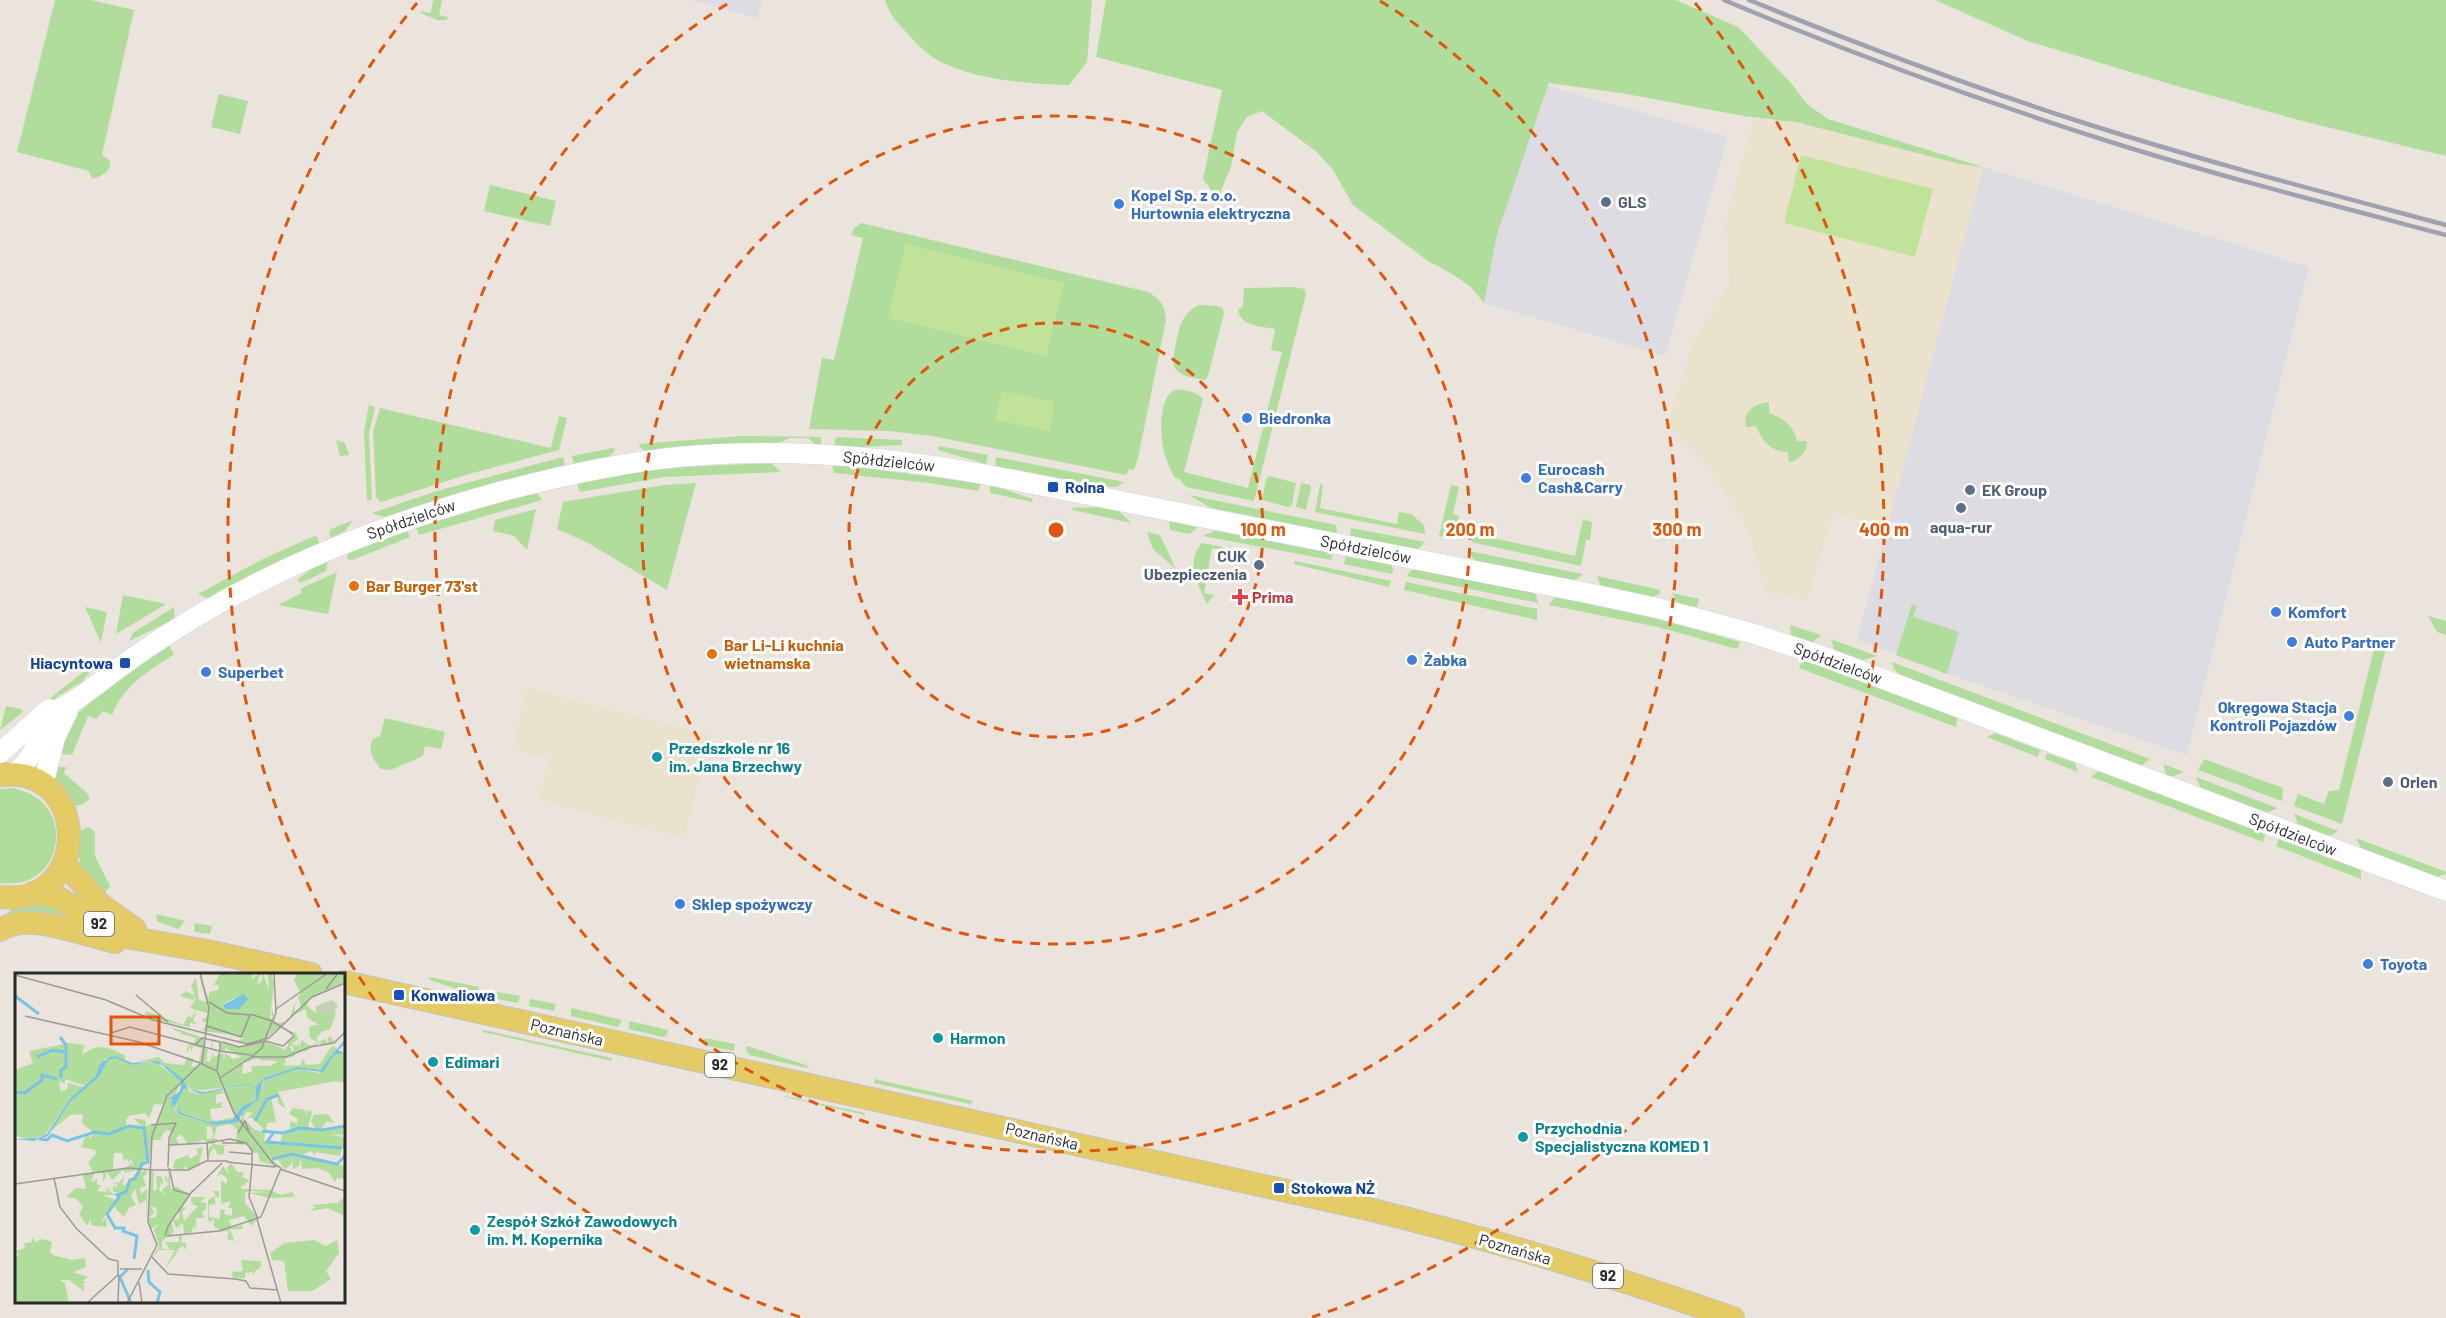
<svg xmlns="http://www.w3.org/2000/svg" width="2446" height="1318" font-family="Barlow,sans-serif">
	<rect width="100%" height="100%" fill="#eae4dc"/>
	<g fill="#dedce3">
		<polygon points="692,0 762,0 757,18"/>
		<polygon points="1548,86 1728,137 1665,356 1484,303 1497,234"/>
		<polygon points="1983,167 2309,267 2187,755 1947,674 1857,640"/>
	</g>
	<g fill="#eae2cc">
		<polygon points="1754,118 1796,122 1960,164 1983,167 1887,528 1833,513 1807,601 1787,595 1766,593 1748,530 1706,462 1668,426 1691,347 1730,283 1725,222"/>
		<polygon points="527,688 711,735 685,835 678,837 539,800 549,758 513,748"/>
	</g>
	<g fill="#b0dc9c">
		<path d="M55 0H91L134 10 102 155C120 164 105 176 92 179L89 171 17 152Z"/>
		<polygon points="433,0 442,0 439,15 448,17 447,20 437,20 421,13 421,11 431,13"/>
		<path d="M885 0H1092L1087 62 1069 85C1030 84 975 80 939 61 928 55 916 43 908 34 898 24 889 14 885 0Z"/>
		<polygon points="1106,0 1676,0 1738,27 1790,82 1807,104 1828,119 1983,167 1960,164 1796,122 1744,116 1621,93 1549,83 1497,234 1484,303 1471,287 1454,275 1428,261 1353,205 1333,170 1317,152 1262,111 1247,117 1237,132 1231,167 1219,195 1212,191 1203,179 1222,90 1096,57"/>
		<polygon points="1935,0 2446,0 2446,156 2306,122 2170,84 2028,41"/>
		<polygon points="219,94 248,101 240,134 211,127"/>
		<polygon points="490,185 556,201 550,226 484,211"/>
		<path d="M861 223 1148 292C1160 299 1165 305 1166 320L1138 458 1134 470 1129 469 1126 475 932 436 888 431 809 429 822 358 834 360 863 238 851 235 854 228Z"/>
		<path d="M1292 287 1305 289 1306 294 1254 501 1186 487 1179 479 1175 478C1168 466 1163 453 1162 439 1160 424 1161 386 1182 390 1190 391 1198 393 1203 399L1184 472 1248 488 1282 352 1271 350 1275 329C1261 326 1241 327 1238 310L1243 306 1244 288Z"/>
		<path d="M1199 305 1217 306 1222 308 1224 313 1208 376 1205 380C1192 377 1175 377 1173 361 1177 341 1177 315 1199 305Z"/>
		<path d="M1769 402V413C1783 418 1794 426 1797 441H1807C1807 454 1800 458 1789 463L1788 452C1771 452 1762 441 1756 426L1746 427C1743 411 1754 404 1769 402Z"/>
		<polygon points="369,405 375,407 369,433 372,499 367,501 364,431"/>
		<polygon points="380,408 551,448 559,416 567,418 559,450 469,474 381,502 376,497 373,432"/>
		<polygon points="742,436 821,437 821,444 815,444 808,438 790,438 776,444 742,443 645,451 639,446 639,444"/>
		<polygon points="836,437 902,440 902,445 860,447 834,445"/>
		<polygon points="336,440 345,443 349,455 340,456"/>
		<polygon points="939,446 988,455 986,464 938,450"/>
		<polygon points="613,448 615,450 609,457 574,463 572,456"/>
		<polygon points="563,457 565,465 474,489 384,517 372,513 437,491"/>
		<polygon points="996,457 1124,482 1117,487 1109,487 995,466"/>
		<polygon points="771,463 781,472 664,477 580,492 577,483 662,468"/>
		<polygon points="832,464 981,483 978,491 930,483 834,473"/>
		<polygon points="1269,476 1296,483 1292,505 1288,507 1262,500 1266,480"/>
		<polygon points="696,483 667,590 588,543 557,529 563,502 664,485"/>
		<polygon points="1301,483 1310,485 1311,487 1306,510 1296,507"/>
		<polygon points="1320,484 1323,485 1320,508 1397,524 1399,512 1411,514 1424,525 1425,534 1315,512"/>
		<polygon points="990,485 1033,499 1032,502 990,493"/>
		<polygon points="1451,485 1459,487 1453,514 1459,516 1453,539 1439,536"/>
		<polygon points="530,494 538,494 542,500 419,535 416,527"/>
		<polygon points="1189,495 1336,525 1337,533 1211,508"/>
		<polygon points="1104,507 1119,511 1131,523 1073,510 1072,508"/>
		<polygon points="536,509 527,550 514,536 493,531 495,520"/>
		<polygon points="1583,519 1592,522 1590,540 1586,540 1581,566 1471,542 1475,534 1575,556"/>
		<polygon points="353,520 345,531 331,538 329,533 331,529"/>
		<polygon points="1169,521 1198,527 1189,534 1170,530"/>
		<polygon points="1351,528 1425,542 1418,549 1350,536"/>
		<polygon points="407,530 410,537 352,560 347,559 348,552"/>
		<polygon points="1217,530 1333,553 1331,560 1203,536"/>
		<polygon points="1147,532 1160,535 1176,569 1153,549"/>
		<polygon points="314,536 317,537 319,543 268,567 210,599 198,594 263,559"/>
		<path d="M1202 543 1223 547 1222 550 1212 548 1204 593 1214 595 1207 604C1198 583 1185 563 1202 543Z"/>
		<polygon points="1469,551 1583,574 1577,579 1572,580 1474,560"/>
		<polygon points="1346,556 1390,564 1393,569 1392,574 1344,564"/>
		<polygon points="328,560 326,571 301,583 297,580 321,562"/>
		<polygon points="1295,561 1391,581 1389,587 1294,564"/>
		<polygon points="1415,569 1532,592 1536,595 1538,603 1407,576 1410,571"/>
		<polygon points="337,572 328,614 278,605 302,593 300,589"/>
		<polygon points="1597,576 1661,590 1659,594 1651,597 1600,585"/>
		<polygon points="1406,582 1537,609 1537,620 1404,590"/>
		<polygon points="1672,593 1699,599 1697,607 1677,603"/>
		<polygon points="123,595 166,604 116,634"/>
		<polygon points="1559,597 1662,620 1740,642 1737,649 1658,627 1549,605 1554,598"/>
		<polygon points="1912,604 1917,606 1913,617 1959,632 1947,674 1896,655"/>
		<polygon points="85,607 107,612 101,643"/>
		<polygon points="174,607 175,619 129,641 133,633"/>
		<polygon points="2428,616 2446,621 2446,635 2437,632"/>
		<polygon points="1790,625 1821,635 1813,642 1791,635"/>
		<polygon points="1831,639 1877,656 1863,660 1834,650"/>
		<polygon points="2375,645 2386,648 2342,824 2294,806 2298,794 2324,804 2329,791 2339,790"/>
		<path d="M169 646 174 654C147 673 125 683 112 715L103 711 96 719 88 716 72 755 55 753 69 720 128 672Z"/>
		<polygon points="1802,660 1957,717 1956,727 1799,668"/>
		<polygon points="1892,662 2150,759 2142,765 2137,765 1901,676 1894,669"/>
		<polygon points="94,666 83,681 58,696 17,732 13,728 82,673"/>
		<polygon points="6,706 21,709 23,712 0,730"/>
		<path d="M385 718 445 732 441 749 425 746 423 756 391 770 381 769C373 759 367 751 373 739L380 736Z"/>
		<polygon points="1995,733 2040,750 2038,757 1987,737"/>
		<polygon points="2047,753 2075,763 2078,772 2045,759"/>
		<polygon points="2204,759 2283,788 2282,801 2198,770"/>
		<polygon points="2163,764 2184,772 2171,777 2166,775"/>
		<path d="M52 767H66L64 773 86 792 90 798C85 804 80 806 73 805L53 780Z"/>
		<polygon points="2098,771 2265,834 2263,842 2091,777"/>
		<polygon points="2196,777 2277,808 2267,813 2201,789"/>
		<path d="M11 788C79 798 66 892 0 883V789Z"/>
		<polygon points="2294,814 2338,831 2330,836 2298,824"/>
		<path d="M89 827 95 832V856L110 886 101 898C87 877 76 866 78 840 78 832 81 829 89 827Z"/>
		<polygon points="2279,838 2361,870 2361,879 2276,846"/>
		<polygon points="2356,838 2446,872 2446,874 2436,877 2361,848"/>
		<polygon points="44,903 90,925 0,920 15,906"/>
		<polygon points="156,914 185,921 178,929 157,921"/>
		<polygon points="194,923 212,926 210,934 195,932"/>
		<polygon points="429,977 479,987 478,996 430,980"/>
		<polygon points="492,991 520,996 518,1003 490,998"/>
		<polygon points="530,999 556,1004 554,1011 529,1006"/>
		<polygon points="571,1008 622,1020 618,1027 571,1016"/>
		<polygon points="629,1021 668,1030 667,1035 663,1037 629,1029"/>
		<polygon points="483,1030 612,1058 612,1061 483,1032"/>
		<polygon points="705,1038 735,1044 734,1051 703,1045"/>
		<polygon points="747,1046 809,1066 807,1068 750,1055 746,1050"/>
		<polygon points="874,1079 974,1101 970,1104 874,1083"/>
		<polygon points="785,1096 865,1113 865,1115 785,1097"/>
	</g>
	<g fill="#c1e399">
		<polygon points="1801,155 1933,189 1915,257 1784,223"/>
		<polygon points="906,244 1064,283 1046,356 888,318"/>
		<polygon points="1002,391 1055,402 1049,431 995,420"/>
	</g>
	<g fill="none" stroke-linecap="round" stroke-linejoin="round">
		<defs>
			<g id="secondary">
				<polyline points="0,753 49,709"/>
				<path d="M12 775C40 755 35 735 54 714 61 706 72 703 81 696 100 683 118 668 137 655 247 577 374 526 503 491 561 476 618 463 678 457 781 447 886 456 988 475L1587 593 1657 608 1748 632 1822 656 2446 891"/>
				<polyline points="43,785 55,738 68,711"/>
			</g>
			<g id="primary">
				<path d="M0 775C92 764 92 908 0 897"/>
				<polyline points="64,863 101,905 135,929"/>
				<polyline points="33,893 59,898 106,929 126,937 207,951 311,974"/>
				<path d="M0 930C29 911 83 935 115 942"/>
				<path d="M344 982 1368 1209C1492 1239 1613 1276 1733 1318"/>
			</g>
		</defs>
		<use href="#secondary" stroke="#d1d4e1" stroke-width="21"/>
		<use href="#primary" stroke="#c3c3c3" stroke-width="24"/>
		<use href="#secondary" stroke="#fff" stroke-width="20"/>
		<use href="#primary" stroke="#e5cb66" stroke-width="22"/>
		<g stroke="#9fa1b2" stroke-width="4.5">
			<path d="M1724 0C1852 54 1984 102 2117 144 2226 178 2336 206 2446 235"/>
			<path d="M1749 0C1857 44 1967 85 2078 121 2199 160 2323 192 2446 225"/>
		</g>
	</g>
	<g fill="none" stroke="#de570d" stroke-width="3" stroke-dasharray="10 8">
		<circle cx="1056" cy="530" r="207"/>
		<circle cx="1056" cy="530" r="414"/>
		<path d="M1380 1A621 621 0 1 1 732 1"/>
		<path d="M800 1317A828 828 0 0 1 417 3M1695 3A828 828 0 0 1 1312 1317"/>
	</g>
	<g fill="#5c6f8a" stroke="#fff" stroke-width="2">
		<circle cx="1606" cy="202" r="6"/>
		<circle cx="1970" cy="490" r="6"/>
		<circle cx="1961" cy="508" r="6"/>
		<circle cx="1259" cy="565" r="6"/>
		<circle cx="2388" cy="782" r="6"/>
	</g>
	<g fill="#3f7fe0" stroke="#fff" stroke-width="2">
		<circle cx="1119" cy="204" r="6"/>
		<circle cx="1247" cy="418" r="6"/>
		<circle cx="1526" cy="478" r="6"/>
		<circle cx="2276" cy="612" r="6"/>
		<circle cx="2292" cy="642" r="6"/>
		<circle cx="1412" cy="660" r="6"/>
		<circle cx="206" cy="672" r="6"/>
		<circle cx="2349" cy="716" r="6"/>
		<circle cx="680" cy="904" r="6"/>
		<circle cx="2368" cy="964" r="6"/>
	</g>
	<g fill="#1a4fb4" stroke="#fff" stroke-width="2">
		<rect x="1047" y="481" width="12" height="12" rx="3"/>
		<rect x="119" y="657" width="12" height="12" rx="3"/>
		<rect x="393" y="989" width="12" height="12" rx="3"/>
		<rect x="1273" y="1182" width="12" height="12" rx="3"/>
	</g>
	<g fill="#e8710a" stroke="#fff" stroke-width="2">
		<circle cx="354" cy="586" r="6"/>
		<circle cx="712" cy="654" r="6"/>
	</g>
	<path fill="#e0444e" stroke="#fff" stroke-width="2" d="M1237 588h6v6h6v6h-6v6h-6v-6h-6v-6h6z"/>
	<g fill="#0f9aa8" stroke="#fff" stroke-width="2">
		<circle cx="657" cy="757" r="6"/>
		<circle cx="938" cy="1038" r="6"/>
		<circle cx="433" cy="1062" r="6"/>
		<circle cx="1523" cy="1137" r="6"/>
		<circle cx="475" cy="1230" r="6"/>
	</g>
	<g text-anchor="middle" stroke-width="6" stroke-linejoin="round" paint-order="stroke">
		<g fill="#fff" stroke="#696969" stroke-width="1.5">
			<rect x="84" y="912" width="30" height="24" rx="4.5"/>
			<rect x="705" y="1053" width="30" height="24" rx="4.5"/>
			<rect x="1593" y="1264" width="30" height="24" rx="4.5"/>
		</g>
		<g font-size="15" font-weight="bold" fill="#292929">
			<text x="99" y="929">92</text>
			<text x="720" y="1070">92</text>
			<text x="1608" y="1281">92</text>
		</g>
		<g font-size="16" font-weight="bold" fill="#366cbe" stroke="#fff" text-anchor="start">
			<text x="1131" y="201">Kopel Sp. z o.o.<tspan x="1131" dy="18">Hurtownia elektryczna</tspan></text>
			<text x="1259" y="424">Biedronka</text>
			<text x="1538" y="475">Eurocash<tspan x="1538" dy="18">Cash&amp;Carry</tspan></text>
			<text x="2288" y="618">Komfort</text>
			<text x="2304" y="648">Auto Partner</text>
			<text x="1424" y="666">Żabka</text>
			<text x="218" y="678">Superbet</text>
			<text x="2337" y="713" text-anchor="end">Okręgowa Stacja<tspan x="2337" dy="18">Kontroli Pojazdów</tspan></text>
			<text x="692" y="910">Sklep spożywczy</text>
			<text x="2380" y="970">Toyota</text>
		</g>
		<g font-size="16" font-weight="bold" fill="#4e5e75" stroke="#fff" text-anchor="start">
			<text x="1618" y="208">GLS</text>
			<text x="1982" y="496">EK Group</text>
			<text x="1961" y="533" text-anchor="middle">aqua-rur</text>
			<text x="1247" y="562" text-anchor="end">CUK<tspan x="1247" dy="18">Ubezpieczenia</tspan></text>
			<text x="2400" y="788">Orlen</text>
		</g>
		<g font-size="16" fill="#292929" stroke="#fff">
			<text transform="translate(889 461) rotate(6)" y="6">Spółdzielców</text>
			<text transform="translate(411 519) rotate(-19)" y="6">Spółdzielców</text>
			<text transform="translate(1366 549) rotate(11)" y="6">Spółdzielców</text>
			<text transform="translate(1838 663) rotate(20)" y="6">Spółdzielców</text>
			<text transform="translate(2293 834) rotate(21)" y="6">Spółdzielców</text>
			<text transform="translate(567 1032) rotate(13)" y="6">Poznańska</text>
			<text transform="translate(1042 1136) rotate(13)" y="6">Poznańska</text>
			<text transform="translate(1515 1249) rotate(16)" y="6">Poznańska</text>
		</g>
		<g font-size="16" font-weight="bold" fill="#164399" stroke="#fff" text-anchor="start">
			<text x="1065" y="493">Rolna</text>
			<text x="113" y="669" text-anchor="end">Hiacyntowa</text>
			<text x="411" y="1001">Konwaliowa</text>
			<text x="1291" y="1194">Stokowa NŻ</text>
		</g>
		<g font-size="16" font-weight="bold" fill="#c56008" stroke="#fff" text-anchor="start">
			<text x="366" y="592">Bar Burger 73'st</text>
			<text x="724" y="651">Bar Li-Li kuchnia<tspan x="724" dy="18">wietnamska</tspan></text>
		</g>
		<g font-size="16" font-weight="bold" fill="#be3a42" stroke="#fff" text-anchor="start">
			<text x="1252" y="603">Prima</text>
		</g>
		<g font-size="16" font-weight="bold" fill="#0d838f" stroke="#fff" text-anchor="start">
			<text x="669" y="754">Przedszkole nr 16<tspan x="669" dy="18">im. Jana Brzechwy</tspan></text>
			<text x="950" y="1044">Harmon</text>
			<text x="445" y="1068">Edimari</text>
			<text x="1535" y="1134">Przychodnia<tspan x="1535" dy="18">Specjalistyczna KOMED 1</tspan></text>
			<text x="487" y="1227">Zespół Szkół Zawodowych<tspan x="487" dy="18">im. M. Kopernika</tspan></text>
		</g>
	</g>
	<g transform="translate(15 973)">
		<rect width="330" height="330" fill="#eae4dc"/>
		<path d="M183 0 194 26V19L203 17 204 12H199L205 0H239L236 7 245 0 242 12 247 8 248 0 254 18 253 0H256L259 10 255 45H259L256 42 258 37 260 50 270 49 248 68 263 73V77L264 73 269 77 274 72 277 78H279L277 70 276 74 272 70 278 65 272 57 281 60 283 66 277 71 283 73 284 69 285 76 286 67 296 73 303 69 295 65 294 53 304 52 293 45 290 36 275 44 280 29V39L293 28 292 33 301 40H321L315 57 308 58 301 65 304 69 310 66 312 71 313 65 315 63 320 69 312 71 307 72 305 69 291 78 279 80 280 83 271 85 269 93 286 92 287 85 291 92 305 91 314 77 318 73 322 76 305 97 282 94 249 105 242 113 239 129 217 147 197 150 164 138 160 129 169 114 175 119 182 121 207 117 209 120V117L230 112 178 118 146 89 125 88 144 84 150 90 169 92 172 84 179 86 176 94 183 93 187 75 178 73 176 79 175 71 173 79H171L174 70 165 68 179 70 181 65 163 60H168L159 57 156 54 189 65V74L194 75 195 76 187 75 193 77 191 85 195 84 190 87 195 89 198 79 199 84 208 80 209 88 210 80 218 86 226 84 210 75V79L202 77 205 76 206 71 204 75 203 69H198L197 75 200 77 196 76 197 68 207 69 206 76 208 69 222 74 237 71 221 68 230 65 219 62 188 58 191 50 187 47 195 41 175 35 182 23 178 27 165 23 171 18 180 23 176 13 181 5 184 27 192 29ZM229 21 232 26 225 35H210L208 31 219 25 221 29ZM246 84 242 87 263 88 256 93H236L237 99 227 101 228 90ZM209 120 220 144 201 148 196 146 195 136 212 134H206L207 129 201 131V122ZM282 0H330V9L301 21 286 33 283 24 286 21 279 7ZM131 38 168 52 173 43 177 45 180 38H181L178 48 182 51 175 50V54L142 47 129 41ZM55 70 70 72 67 81 82 74 93 75 110 82V87L101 83 90 86 83 102 71 113 50 106V111L44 108 46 119 53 115 52 110 70 114 55 126 30 162 16 166 0 163V97L18 90 14 78ZM330 80V110L321 108 263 119 271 136 264 131 262 122 256 124 261 149 252 150 251 158 237 145H232L238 140 232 139 228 145 240 157 250 159 249 167H246L265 170 268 161 259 159 274 158 276 148 282 151 283 146 274 141 278 135 290 137 291 143 292 137 297 139 293 155H300L296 148 299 142 313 141 319 150 312 148 306 156 328 154V162L316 161 330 165V177L327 175 325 183 301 179 300 182 296 178 287 182 330 193 329 206 322 205 320 209 313 199 302 195 287 196 286 184 284 193 278 196 277 182V190L270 197 264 188 253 182 266 195 245 188 243 180H237L232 172 221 171 222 156 215 151 202 154 199 164H195L198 163 197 154 192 153V166L199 165 204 167 199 168 200 171 213 173H209V181L203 182 199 174 193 185 192 184V177L198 172 188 167 173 172 166 161 161 165 164 172 156 171 154 176 156 159 150 156 152 161 149 158 145 167H137L133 196 134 182 126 194V199L131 197 132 201 128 204 131 213 125 215 126 221 132 216V244L131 227 124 231 120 215 116 223 121 232 114 235 109 244 100 235 102 222 110 220 98 219V213L104 214 99 209 104 210 110 202 107 211 110 212 125 196 110 200 108 197 97 207 92 199 88 210V200H79L76 209 83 206 81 211 86 212 82 218 92 219 90 212 92 216 97 214 93 217 100 222H88L100 227 85 251 91 245 92 254 76 252V246L72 252 64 241 68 234 62 226 51 224 61 215 71 216 68 202 78 199 73 189 81 181 80 177 66 174 70 165 74 162 75 166 79 160 67 150 68 141 55 142 37 157 56 128 83 105 92 87 102 85 117 92 140 89 166 108 153 121 147 132 139 131 134 145 130 140 114 143 111 147 112 153H130L112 151 126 152 118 145 130 147 131 153 142 150 152 125 166 109 158 126 160 137 200 152 226 147 227 140 242 128 249 108 282 96 305 100 319 82ZM99 180H107L109 188 112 186 114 190 116 185 119 194 116 190 112 195 98 197ZM188 174 184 191 174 197 171 193 168 197 158 195 160 187 173 182 175 186 183 181 181 176ZM216 190 222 199H229L225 208 227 204 234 207 229 213 227 211 226 216 256 217 266 222 277 219 280 224 254 225 234 220 255 219 234 218 230 220V230L243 245 236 253 229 243 214 247 217 255 227 252 228 256H215L219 268 212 266 214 258 196 259 205 257 199 254V246L194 250 193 245V227L201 222 197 218H204V224H199L201 231 194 232V244L205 246V237L210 236 209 241 217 243V235H213L216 228 206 231V207L212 212V205L206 201 202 203 208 193 215 202 212 195ZM134 197 139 199 138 217H142L141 203H146L149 211 146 210 144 217 151 222 147 217 154 211 150 207 151 201 153 209 154 197 156 217 161 213 173 221 178 218 167 234 171 235 167 239 169 248 183 233 175 231 179 230 176 228V224H191L185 229 191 230V237L187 238 189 245H181V260L180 252 175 261 167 262 166 269 171 270V277L168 273 161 277H164L149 297 160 277H144L138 284 144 273 139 257 144 251 136 256 134 252V245L141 244 142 241 141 235 136 233 139 240 134 244ZM164 238V246L158 247 161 255 168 250 169 261 164 263V269H150L155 276H147V268L159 259 156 248ZM330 223V243L313 235 295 238 301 234 296 232 323 230ZM17 265 21 269 27 266 37 269 35 279 38 282 57 287 70 285 71 294 58 299 73 304 67 308 72 310 65 311 69 312V318L54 307H45L50 310 54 330H0V283H4L1 278 10 275 9 270 17 269ZM298 267 311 273 322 267 324 280 311 298 316 306 297 318H273L269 288 257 287 255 280 270 270ZM226 287 246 288V294L239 299 240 303 237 299 230 300V305H218L217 299 228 298Z" fill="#b0dc9c" fill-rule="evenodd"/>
		<path d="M317 27 323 32 319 41 301 40V33Z" fill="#c2d2b4"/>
		<path d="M229 21 233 26 224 36H210L208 32ZM330 66V71L323 77 330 80 319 82 308 99 282 96 248 108 243 127 229 138 222 149 200 152 165 141 157 130V139L162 142 159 141 157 138 156 132 158 126H154L165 118 166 109 147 92 136 89 117 92 101 85 93 87 83 105 56 128 33 163 18 168 0 166 24 165 32 161 55 126 81 103 85 91 95 84 101 83 117 90 143 88 167 105 174 117 189 119 230 111 241 114 249 105 282 94 305 97ZM234 111 241 115 240 128 228 133 217 147 194 149 167 140 160 133 169 115 186 121Z" fill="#77c4e4" fill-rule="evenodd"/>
		<path fill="none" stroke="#77c4e4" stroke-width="3" d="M0 23 24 41M45 64 51 72V94L46 97V105M22 84 38 77 49 79M0 119 10 120 27 107V102L42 106M240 148 252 126 264 122M247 158 268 160 285 155 307 157 330 153M259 159 252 169 327 175M24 166 32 167 37 162 52 168 80 159 94 161 114 153 129 155 133 189 127 191 120 206 115 207 111 219 102 222 104 224 92 241 100 255H109L108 258 122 263 119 286M257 186 276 181 322 191 330 183M113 296 105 304 116 330M133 297 134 309 145 319 142 330"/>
		<path fill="none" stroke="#9d9994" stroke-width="1.5" d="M185 0 194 35 187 90M0 2 91 27 138 47 232 71 254 65 297 24 330 10M311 16 323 0M121 22 153 49M194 29 212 40 235 42M261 36 313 0M235 41 257 48 278 61M10 43 124 69 185 90M192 53 226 64 235 42M96 60 115 54 204 78 236 82M251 63 261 40 259 0M207 69 224 74 251 68 268 73 279 63M180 72 187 65 206 69M236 84 247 75 252 61M237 84H271L295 74 319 70 330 59M185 90 202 98 219 140 261 194M202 97 206 69M205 105 238 83M136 152 161 150 154 165 153 194M223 160 230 148 234 158M207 167 208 170H232M191 170 215 166 231 170M192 170 193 188M231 170 237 177V192M154 172 192 170M214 179 237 181M212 189 260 194M237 192 234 224 243 246M154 195 159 217 174 221M265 196 330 218M136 197H173L191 188H213M39 205 45 234 61 255 94 286 103 288V302L72 330M0 211 113 195 138 197M177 219 207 190M242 246 266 330M150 263 153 253 178 217M152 263 204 258 246 244 266 195 261 192M137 284 153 301 220 306 231 308 235 315M105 296H127M124 309 127 330M235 315 263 317M103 330 104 302M112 330 142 272 133 249 137 163 152 123 185 91"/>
		<path fill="#de570d" fill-opacity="0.15" stroke="#de570d" stroke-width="3" d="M96 44H144V71H96Z"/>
		<rect width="330" height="330" fill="none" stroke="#292929" stroke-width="3"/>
	</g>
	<circle cx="1056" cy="530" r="9" fill="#de570d" stroke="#fff" stroke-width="3"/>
	<g font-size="18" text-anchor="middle" font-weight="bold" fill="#de570d" stroke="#fff" stroke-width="6" stroke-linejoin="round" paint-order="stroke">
		<text x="1263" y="536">100 m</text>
		<text x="1470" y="536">200 m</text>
		<text x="1677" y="536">300 m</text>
		<text x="1884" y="536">400 m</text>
	</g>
</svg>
